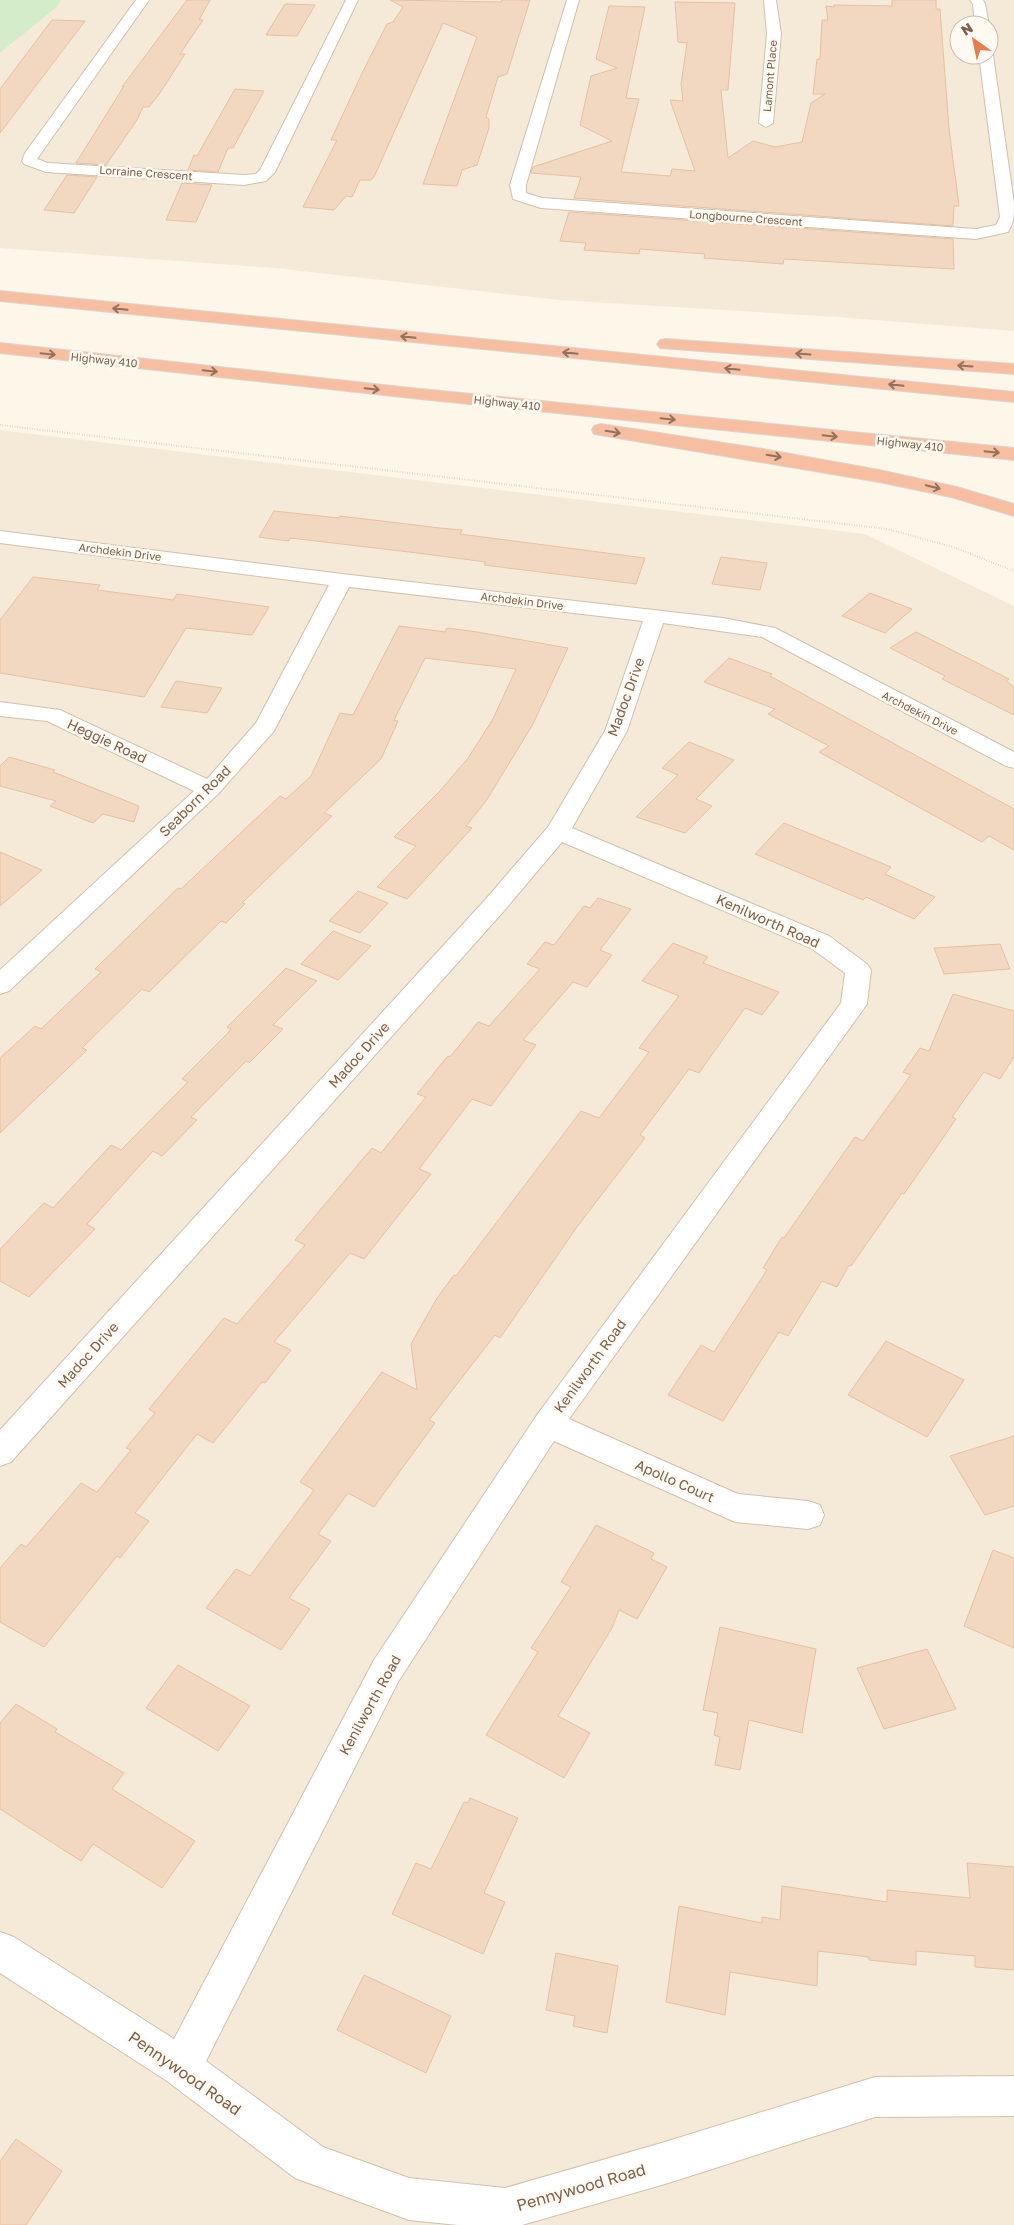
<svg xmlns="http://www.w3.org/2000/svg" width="1014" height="2225" font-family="'Golos Text',sans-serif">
	<rect width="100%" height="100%" fill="#fdf7ea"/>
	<g fill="#f5ead8" fill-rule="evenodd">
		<path d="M61 0H1014V331L836 317 559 300 274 268 0 248V53L57 7ZM959 25H989V55H959Z"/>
		<polygon points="0,430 865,534 1014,606 1014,2225 0,2225"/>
	</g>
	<polygon fill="#d4ecc7" points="0,0 61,0 57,7 0,53"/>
	<g fill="#f3d8c1" stroke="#e6c0a1">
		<polygon points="187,0 210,0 199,20 203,20 180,54 185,54 160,93 149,107 143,107 137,120 106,165 76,163 124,86 122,87"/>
		<polygon points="390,0 501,2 502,0 530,0 507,74 498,77 486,117 489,119 489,128 477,165 462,170 457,186 423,184 477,37 443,23 374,177 371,180 360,180 352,197 346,196 334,210 303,207 337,140 331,140 364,69 387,24 393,22 403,7"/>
		<polygon points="892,0 936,0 936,9 940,9 949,129 959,206 954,206 953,226 574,198 581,177 531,173 533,167 612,141 580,125 591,76 617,68 596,59 609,6 645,7 626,98 639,99 621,172 670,176 672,169 695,171 670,100 683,101 681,84 687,43 678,42 675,2 735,3 728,90 721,90 728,158 753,141 775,147 802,142 811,103 825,94 813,94 817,59 820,59 822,20 828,20 826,6 834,7 834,5 892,6"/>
		<polygon points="285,4 315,5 297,36 266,35"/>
		<polygon points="52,20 85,21 0,133 0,89"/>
		<polygon points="235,89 264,91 233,148 228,148 218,172 188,170 194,155 197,156"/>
		<polygon points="67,175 97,177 74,213 44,210"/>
		<polygon points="182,183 212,185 196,222 166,220"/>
		<polygon points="569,212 953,239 954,269 784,259 783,264 704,258 705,254 640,249 639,254 584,250 586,243 560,241"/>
		<polygon points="274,511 339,518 340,516 440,528 462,530 460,534 645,558 636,584 484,565 486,562 418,553 290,538 289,541 259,537"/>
		<polygon points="721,557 767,563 760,590 712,584"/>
		<polygon points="33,577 100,585 97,590 173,600 177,594 269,607 252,635 186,628 144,697 0,673 0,620"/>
		<polygon points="870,593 912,609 885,633 842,616"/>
		<polygon points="399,626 445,632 447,628 477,632 568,648 533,724 486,801 466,826 472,828 407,899 377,887 416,846 394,837 440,791 468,758 493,719 516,669 425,658 394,720 398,721 381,759 324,813 332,816 242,903 245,904 226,923 221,921 149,992 142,989 82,1048 87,1050 0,1133 0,1058 35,1026 41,1029 101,972 95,969 178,888 181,889 280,796 286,799 311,776 340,713 353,715"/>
		<polygon points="916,632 1009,679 1006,681 1014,687 1014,715 942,679 945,676 890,648"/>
		<polygon points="729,658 772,674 770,676 1014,809 1014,850 989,836 982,842 819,752 829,746 768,714 775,709 704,682"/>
		<polygon points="176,681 222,688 207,713 161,707"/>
		<polygon points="689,742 734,760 696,799 712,806 685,833 636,817 678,775 662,768"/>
		<polygon points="9,757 55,770 53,772 139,806 134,822 103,814 93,823 50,806 56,801 0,786 0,766"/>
		<polygon points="784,823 891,867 885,874 935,897 914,919 866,897 863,900 755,854"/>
		<polygon points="0,852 42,870 0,906"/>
		<polygon points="358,891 388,903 360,933 329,921"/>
		<polygon points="598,898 631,909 600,950 612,955 587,987 573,982 523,1040 536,1045 491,1106 472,1099 419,1169 431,1174 364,1259 350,1253 274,1342 291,1350 265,1383 262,1382 213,1443 197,1434 135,1513 149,1521 120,1558 117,1556 44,1647 0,1622 0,1568 21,1544 26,1547 81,1483 97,1492 131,1450 126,1448 155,1413 149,1409 224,1318 237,1324 305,1245 295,1240 372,1148 381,1153 426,1097 417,1094 447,1057 451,1056 478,1022 489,1026 540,969 527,964 545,942 554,945 584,906 590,908"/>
		<polygon points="333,931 371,946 338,980 301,964"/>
		<polygon points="673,943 708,957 703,963 779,992 762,1015 745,1008 699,1073 689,1069 640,1135 645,1138 577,1227 500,1338 495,1335 429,1420 435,1423 374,1507 348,1493 318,1534 331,1541 289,1598 310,1609 281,1650 206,1608 236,1569 250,1576 314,1490 300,1482 382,1372 417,1390 411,1344 437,1298 454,1275 456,1276 581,1111 599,1118 649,1052 639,1048 679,996 642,981"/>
		<polygon points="1000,944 1010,969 944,974 934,948"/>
		<polygon points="286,968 317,981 273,1025 283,1029 250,1062 246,1061 191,1117 197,1120 162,1156 153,1151 87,1224 95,1229 29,1297 0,1281 0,1249 44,1203 53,1208 111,1145 121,1150 188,1082 182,1079 228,1033 231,1029 227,1027"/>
		<polygon points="953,994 1014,1011 1014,1057 1000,1079 984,1072 952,1117 956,1119 936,1148 904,1194 902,1193 851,1266 849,1265 837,1287 822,1281 788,1336 779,1332 723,1421 668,1395 701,1345 714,1352 767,1270 763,1268 782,1237 784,1238 855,1137 863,1141 911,1075 903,1072 920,1048 929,1051"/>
		<polygon points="886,1341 964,1380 927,1437 848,1395"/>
		<polygon points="1014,1436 1014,1506 985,1515 950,1456"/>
		<polygon points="596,1525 654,1553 651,1559 667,1567 637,1619 619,1610 612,1628 558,1716 590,1733 564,1778 486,1735 538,1652 531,1648 571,1587 561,1582"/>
		<polygon points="993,1550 1014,1558 1014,1648 964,1626"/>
		<polygon points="720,1627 816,1649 802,1733 749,1720 740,1770 715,1765 720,1737 714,1735 718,1713 703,1710"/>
		<polygon points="927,1649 956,1709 884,1729 857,1668"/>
		<polygon points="178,1665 250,1706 218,1751 146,1708"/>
		<polygon points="16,1704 57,1729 55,1732 124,1773 112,1789 195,1841 162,1888 93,1844 81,1861 0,1809 0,1723"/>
		<polygon points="470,1798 518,1818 484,1893 505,1902 483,1954 392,1914 416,1863 431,1869 464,1802 468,1803"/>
		<polygon points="967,1863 1014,1867 1014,1970 975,1967 975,1956 916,1951 916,1965 869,1960 869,1957 818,1951 817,1986 730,1972 725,2015 666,2002 679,1906 762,1923 762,1917 780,1920 782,1886 887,1902 887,1890 970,1898"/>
		<polygon points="556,1953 618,1966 607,2033 573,2026 575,2016 546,2010"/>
		<polygon points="364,1975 451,2016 426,2073 337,2030"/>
		<polygon points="16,2139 62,2171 26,2225 0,2225 0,2161"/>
	</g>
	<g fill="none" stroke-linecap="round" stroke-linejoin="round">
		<defs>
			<g id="minor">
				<polygon points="136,0 149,0 37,159 48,163 244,175 256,174 260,170 346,0 358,0 275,172 266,181 244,185 46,172 24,164 22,161 25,153"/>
				<path d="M567 0H579L526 185V193L542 198 976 229 996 225 1000 217 979 55H989V52L993 55 1014 204C1014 215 1014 223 1008 232L976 239 541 208 513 199 510 185Z"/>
				<polygon points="764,0 776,0 781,34 773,123 766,127 759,123 767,34"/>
				<polygon points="970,0 983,0 985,4 989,25 975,25 973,4"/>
				<polygon points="0,531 342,574 723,618 775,628 1014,752 1014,768 1006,766 762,637 663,623 627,731 572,828 829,936 867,964 871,970 867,1004 569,1419 738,1494 808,1501 820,1505 824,1515 820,1525 808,1529 735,1522 554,1441 398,1682 206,2061 323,2147 409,2178 505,2188 665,2142 875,2077 1014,2076 1014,2116 875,2117 665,2184 522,2225 458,2225 409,2220 295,2178 167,2081 0,1973 0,1932 14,1937 174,2039 374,1660 537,1415 841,1003 845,973 811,948 562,842 503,912 11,1462 0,1466 0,1430 485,900 548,827 605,731 643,621 349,587 274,731 218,794 9,991 0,994 0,970 194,791 47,721 0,716 0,702 60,710 207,779 256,723 329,585 0,543"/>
			</g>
			<g id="motorway">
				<polygon points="0,291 1014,392 1014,402 0,301"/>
				<polygon points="666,339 1014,364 1014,374 660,348 657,344 660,340"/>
				<polygon points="0,343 411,388 1014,448 1014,460 411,398 0,353"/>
				<polygon points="601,424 763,449 879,470 957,487 1014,504 1014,516 951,497 879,482 594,434 592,430 594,426"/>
			</g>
		</defs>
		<use href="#minor" stroke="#d0c0ae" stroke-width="2"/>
		<use href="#motorway" stroke="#dcd5d0" stroke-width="2"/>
		<polyline stroke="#d8bca4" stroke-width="2" stroke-dasharray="0.5 2" stroke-linecap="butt" points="0,425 887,529 953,547 1014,571"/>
		<use href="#minor" fill="#fff" fill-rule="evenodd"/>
		<use href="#motorway" fill="#f7bea1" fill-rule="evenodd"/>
	</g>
	<defs><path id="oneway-shaft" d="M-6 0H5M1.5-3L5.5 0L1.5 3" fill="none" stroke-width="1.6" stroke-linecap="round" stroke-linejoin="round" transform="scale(1.25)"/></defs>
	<g stroke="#92725d">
		<use href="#oneway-shaft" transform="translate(120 309) rotate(-174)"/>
		<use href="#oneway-shaft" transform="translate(408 337) rotate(-174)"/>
		<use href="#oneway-shaft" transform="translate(570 353) rotate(-174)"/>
		<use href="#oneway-shaft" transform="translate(48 354) rotate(6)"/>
		<use href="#oneway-shaft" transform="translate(803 354) rotate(-176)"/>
		<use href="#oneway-shaft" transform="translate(965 366) rotate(-176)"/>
		<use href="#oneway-shaft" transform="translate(732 369) rotate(-174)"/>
		<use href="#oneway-shaft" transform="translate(210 371) rotate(6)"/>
		<use href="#oneway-shaft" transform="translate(896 385) rotate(-174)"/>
		<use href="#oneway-shaft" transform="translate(372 389) rotate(6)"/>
		<use href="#oneway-shaft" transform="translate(668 419) rotate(6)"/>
		<use href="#oneway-shaft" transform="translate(613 432) rotate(9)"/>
		<use href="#oneway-shaft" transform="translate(830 436) rotate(6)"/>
		<use href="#oneway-shaft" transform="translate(992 452) rotate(6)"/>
		<use href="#oneway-shaft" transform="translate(774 456) rotate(9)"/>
		<use href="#oneway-shaft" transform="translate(933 487) rotate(14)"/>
	</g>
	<g text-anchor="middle" stroke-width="5" stroke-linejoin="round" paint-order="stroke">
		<g font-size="11" fill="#795f4c" stroke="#fffaf1">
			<text transform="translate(770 76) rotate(-85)" y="4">Lamont Place</text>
			<text transform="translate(146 173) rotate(4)" y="4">Lorraine Crescent</text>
			<text transform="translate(746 218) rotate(4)" y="4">Longbourne Crescent</text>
			<text transform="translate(104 360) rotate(6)" y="4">Highway 410</text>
			<text transform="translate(507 403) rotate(6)" y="4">Highway 410</text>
			<text transform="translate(910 444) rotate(6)" y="4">Highway 410</text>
			<text transform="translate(120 552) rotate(7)" y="4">Archdekin Drive</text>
			<text transform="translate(522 601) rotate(7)" y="4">Archdekin Drive</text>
			<text transform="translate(920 713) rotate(27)" y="4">Archdekin Drive</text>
		</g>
		<g font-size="14" fill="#795f4c" stroke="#fffaf1">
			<text transform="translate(626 697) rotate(-70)" y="5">Madoc Drive</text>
			<text transform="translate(107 741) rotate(25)" y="5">Heggie Road</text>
			<text transform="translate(195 801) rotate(-45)" y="5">Seaborn Road</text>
			<text transform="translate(768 921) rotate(24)" y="5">Kenilworth Road</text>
			<text transform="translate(359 1055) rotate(-48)" y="5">Madoc Drive</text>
			<text transform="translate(88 1355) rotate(-48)" y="5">Madoc Drive</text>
			<text transform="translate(590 1366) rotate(-54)" y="5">Kenilworth Road</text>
			<text transform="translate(675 1481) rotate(24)" y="5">Apollo Court</text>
			<text transform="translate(370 1705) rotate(-61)" y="5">Kenilworth Road</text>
		</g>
		<g font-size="16" fill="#795f4c" stroke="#fffaf1">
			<text transform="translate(185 2073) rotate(35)" y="6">Pennywood Road</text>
			<text transform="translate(581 2187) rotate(-16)" y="6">Pennywood Road</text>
		</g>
	</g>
	<g transform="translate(974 40) rotate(327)"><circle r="24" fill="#fffaf1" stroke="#c9bcaf"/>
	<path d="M0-4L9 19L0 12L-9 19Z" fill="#e77c4f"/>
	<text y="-8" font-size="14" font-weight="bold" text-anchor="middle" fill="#795f4c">N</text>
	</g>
</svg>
